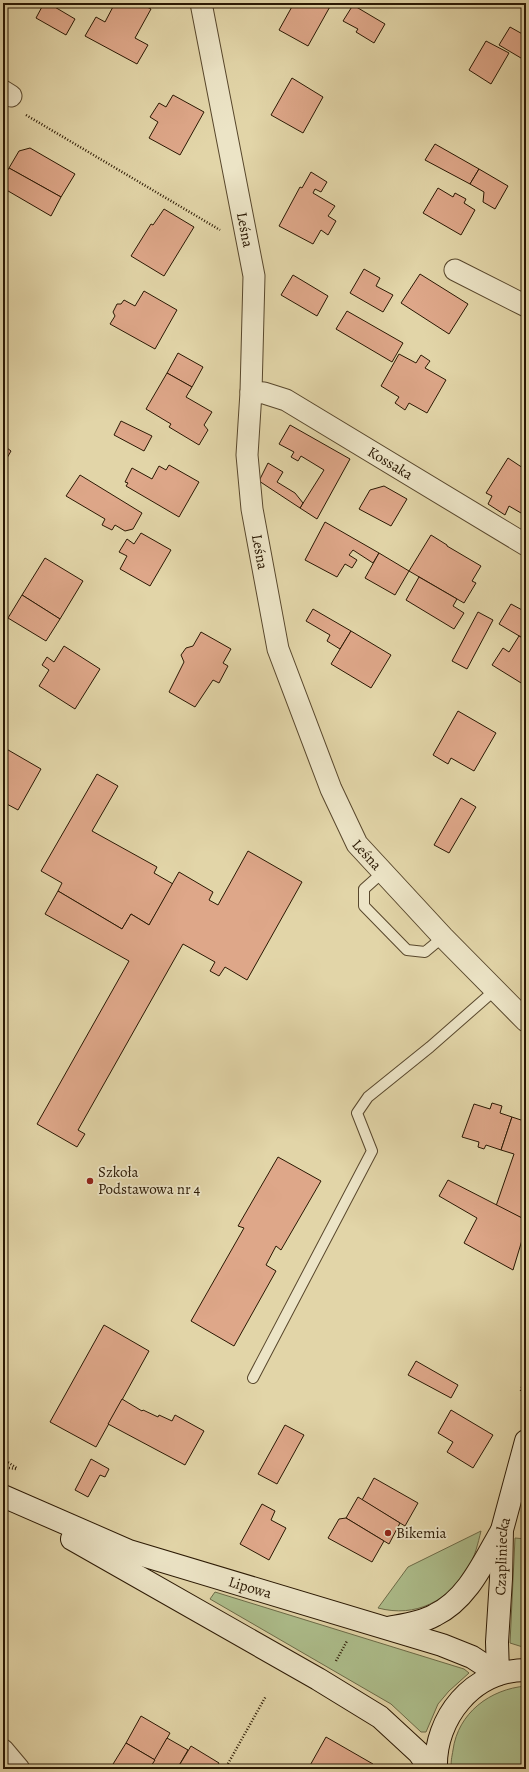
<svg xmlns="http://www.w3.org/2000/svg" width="529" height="1772" font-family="Alegreya,serif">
	<rect width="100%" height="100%" fill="#e2d5a8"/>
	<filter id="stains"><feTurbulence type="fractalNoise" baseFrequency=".005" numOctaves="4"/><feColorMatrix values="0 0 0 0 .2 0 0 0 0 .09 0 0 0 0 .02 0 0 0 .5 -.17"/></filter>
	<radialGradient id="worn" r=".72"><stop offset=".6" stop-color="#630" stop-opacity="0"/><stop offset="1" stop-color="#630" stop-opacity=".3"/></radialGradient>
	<g fill="#adbe8c" stroke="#6c6b48">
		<path d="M481 1531C478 1543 475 1557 468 1568 448 1601 416 1618 378 1608L408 1567Z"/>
		<polygon points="515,1538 526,1539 526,1648 510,1643"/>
		<polygon points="215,1592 464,1669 469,1673 449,1691 438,1704 426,1732 421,1732 391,1704 210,1599"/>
		<path d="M526 1686V1769H452C450 1763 452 1757 453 1750 458 1713 490 1689 526 1686Z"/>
	</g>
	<g fill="#dea789" stroke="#2a1803">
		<polygon points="44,3 48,3 75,19 66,35 36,18"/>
		<polygon points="115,3 139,3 151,9 135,38 148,45 137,64 85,36 96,17 105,22"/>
		<polygon points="294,3 332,3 308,46 279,30"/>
		<polygon points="353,5 385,24 374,43 356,32 358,29 343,21"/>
		<polygon points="510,27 526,36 526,61 499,45"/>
		<polygon points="486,41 509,53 491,84 469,70"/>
		<polygon points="292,78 323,97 303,133 271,115"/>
		<polygon points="173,95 204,112 180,155 149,138 158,122 150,117 159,103 166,107"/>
		<polygon points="435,144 479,169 470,184 425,160"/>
		<polygon points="30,148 75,174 61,197 9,168 19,151"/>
		<polygon points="9,168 61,197 51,216 3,188 3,178"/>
		<polygon points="479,169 508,186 495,209 483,202 484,192 470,184"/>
		<polygon points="311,172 327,182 321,192 315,189 313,193 335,206 328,216 336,221 328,235 321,230 313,244 279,226 300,187 302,188"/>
		<polygon points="438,188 453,197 455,193 466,199 464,203 475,210 461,235 423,213"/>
		<polygon points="164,209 194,227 164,276 131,256 151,224 153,225"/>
		<polygon points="364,269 380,278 376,286 393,295 383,312 350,293"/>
		<polygon points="420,274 468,304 449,334 401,303"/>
		<polygon points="293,275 328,296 317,316 281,295"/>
		<polygon points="144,291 177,310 155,349 110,324 115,316 113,312 117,304 121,304 124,300 135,306"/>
		<polygon points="347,311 403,343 392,362 336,329"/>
		<polygon points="178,353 203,367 192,387 167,373"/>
		<polygon points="399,354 416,363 421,355 430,361 425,368 446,380 427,413 409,403 405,410 395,403 399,397 381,386"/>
		<polygon points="167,373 192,387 186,397 212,412 204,425 208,430 199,445 169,427 171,424 146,409"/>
		<polygon points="121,421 152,436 144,451 114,435"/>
		<polygon points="290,425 350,459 317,519 300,508 324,470 301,456 298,461 291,457 294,452 279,444"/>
		<polygon points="3,445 11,451 3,465"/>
		<polygon points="508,458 526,470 526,505 521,513 509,506 505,515 488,504 492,496 486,493"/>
		<polygon points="268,463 283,472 277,482 295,493 303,503 300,508 259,481"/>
		<polygon points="169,465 199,482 179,517 126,486 128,483 125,482 132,468 152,479 159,466 166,470"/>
		<polygon points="80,475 142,513 133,529 125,531 115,525 112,530 102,525 105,519 66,496"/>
		<polygon points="384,486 407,499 391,526 359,509 370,490"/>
		<polygon points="325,522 379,553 373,563 353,550 349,555 357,560 352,568 345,564 337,577 305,560"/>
		<polygon points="141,533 171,550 150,586 120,569 127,556 119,552 127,539 134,544"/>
		<polygon points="431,535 447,545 447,546 481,566 472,581 476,583 464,603 409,571"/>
		<polygon points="379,553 409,571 395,595 365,578"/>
		<polygon points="45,558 83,581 60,619 22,595"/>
		<polygon points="419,577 457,599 453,606 464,613 454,629 406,600"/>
		<polygon points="22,595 60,619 46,641 8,618"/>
		<polygon points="511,604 524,611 522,614 524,616 526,612 526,640 499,624"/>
		<polygon points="313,609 351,631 340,649 327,641 330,635 306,621"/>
		<polygon points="478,612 493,620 467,669 452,661"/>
		<polygon points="351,631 391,655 371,688 331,664"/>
		<polygon points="201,632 231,649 223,663 228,666 219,683 213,680 195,707 169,692 184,662 181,655 186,648 193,646"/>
		<polygon points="519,636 526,640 526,686 492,665 503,648 509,652"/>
		<polygon points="64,646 100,669 75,709 39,686 49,670 42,665 47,657 54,662"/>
		<polygon points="458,711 496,733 474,771 451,758 448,764 433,755"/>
		<polygon points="3,747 41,769 18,810 3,802"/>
		<polygon points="97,774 118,786 92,831 157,867 154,873 173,884 149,925 131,914 122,929 58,891 62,883 41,871"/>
		<polygon points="461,798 476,807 449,853 434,845"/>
		<polygon points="248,851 302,882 247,980 225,967 219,976 210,971 215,962 183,944 78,1130 85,1134 77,1147 37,1124 129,961 45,914 58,891 122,929 131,914 149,925 179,872 213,892 209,900 218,905"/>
		<polygon points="492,1103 502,1106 500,1113 512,1117 501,1150 486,1145 484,1149 478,1147 479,1142 462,1137 474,1104 490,1109"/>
		<polygon points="526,1114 526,1220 496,1206 514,1154 501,1150 512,1117 524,1121"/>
		<polygon points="278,1157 321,1181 281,1250 276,1246 266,1265 276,1271 234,1346 191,1321 244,1228 238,1226"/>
		<polygon points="448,1180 526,1220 526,1227 513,1270 464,1243 477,1218 439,1196"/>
		<polygon points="104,1325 149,1351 96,1447 50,1422"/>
		<polygon points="416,1361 458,1385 451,1398 408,1375"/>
		<polygon points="122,1399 142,1411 143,1410 158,1417 159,1415 172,1421 175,1415 204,1431 185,1465 108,1424"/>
		<polygon points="451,1410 493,1435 473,1468 447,1452 453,1442 438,1433"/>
		<polygon points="285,1425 304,1435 277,1484 258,1474"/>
		<polygon points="91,1459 109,1469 105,1477 100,1475 88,1497 75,1490"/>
		<polygon points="374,1478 418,1503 405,1526 362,1500"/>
		<polygon points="358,1497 400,1523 389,1544 346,1518"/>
		<polygon points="262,1504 275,1511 271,1520 286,1528 269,1560 240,1544"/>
		<polygon points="346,1518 384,1541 372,1562 328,1538 339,1519"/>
		<polygon points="141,1716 170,1733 155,1760 126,1743"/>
		<polygon points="326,1737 373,1764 371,1769 308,1769"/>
		<polygon points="167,1738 188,1750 177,1769 149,1769"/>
		<polygon points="126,1743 155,1760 149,1769 110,1769"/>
		<polygon points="191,1746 219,1763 216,1769 177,1769"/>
	</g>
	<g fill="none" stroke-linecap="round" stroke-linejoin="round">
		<defs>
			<g id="lane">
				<polyline points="383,872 364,889 364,906 407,950 425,952 443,937"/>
				<polyline points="253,1378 372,1151 357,1113 368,1097 430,1047 495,990"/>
			</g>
			<g id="street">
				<path id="s1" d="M201 3 254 276 251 392 247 455 252 509 278 649 331 789 357 844 443 937 526 1021"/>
				<polyline points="3,91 11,96"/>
				<polyline points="455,270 526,306"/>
				<path id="s2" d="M251 392 264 393 286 400 526 545"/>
				<polyline points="3,1750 19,1769"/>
			</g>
			<g id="secondary">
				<path id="s3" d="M3 1496 129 1551 442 1645 472 1657 498 1674"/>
				<polyline points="72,1539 318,1679 380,1717 419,1753 430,1769"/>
				<path d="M388 1628C404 1625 421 1623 435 1615 468 1599 484 1561 501 1532"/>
				<path id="s4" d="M498 1674 497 1642 501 1579 502 1530 526 1441"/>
				<path d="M436 1769C434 1718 473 1670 526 1670"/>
			</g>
		</defs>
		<use href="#lane" stroke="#58472c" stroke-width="12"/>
		<use href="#street" stroke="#58472c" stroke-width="23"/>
		<use href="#secondary" stroke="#2a1803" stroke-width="24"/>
		<g stroke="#2a1803" stroke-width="2.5" stroke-dasharray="1 2" stroke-linecap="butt">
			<polyline points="26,115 220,230"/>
			<polyline points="521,1391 526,1370"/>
			<polyline points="3,1459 18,1469"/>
			<polyline points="3,1467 16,1469"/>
			<polyline points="3,1547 5,1544"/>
			<polyline points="336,1661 347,1641"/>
			<polyline points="225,1769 266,1696"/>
		</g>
		<use href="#lane" stroke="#ece4c6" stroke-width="10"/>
		<use href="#street" stroke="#ece4c6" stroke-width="21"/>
		<use href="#secondary" stroke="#ece4c6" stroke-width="22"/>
	</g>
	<g fill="#8f2418" stroke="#ece4c6" stroke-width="1.5">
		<circle cx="90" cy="1181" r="4"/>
		<circle cx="388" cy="1533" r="4"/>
	</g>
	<g text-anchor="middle" stroke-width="3.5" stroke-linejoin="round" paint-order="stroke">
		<g font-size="15" fill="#2a1803" stroke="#ece4c6">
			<text dy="5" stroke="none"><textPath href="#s1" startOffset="231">Leśna</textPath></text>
			<text dy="5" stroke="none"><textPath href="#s2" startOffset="158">Kossaka</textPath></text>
			<text dy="5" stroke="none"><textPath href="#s1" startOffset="555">Leśna</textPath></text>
			<text dy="5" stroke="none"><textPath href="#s1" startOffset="879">Leśna</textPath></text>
			<text dy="5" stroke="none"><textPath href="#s4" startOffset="118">Czapliniecka</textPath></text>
			<text dy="5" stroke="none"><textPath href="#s3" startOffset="264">Lipowa</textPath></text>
		</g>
		<g font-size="15" fill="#2a1803" stroke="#ece4c6" text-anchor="start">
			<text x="98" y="1177">Szkoła<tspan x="98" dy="17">Podstawowa nr 4</tspan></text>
			<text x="396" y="1538">Bikemia</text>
		</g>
	</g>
	<rect width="529" height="1772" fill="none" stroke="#e2d5a8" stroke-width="16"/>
	<rect x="4" y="4" width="521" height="1764" fill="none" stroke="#2a1803" stroke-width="2"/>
	<rect x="8" y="8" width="513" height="1756" fill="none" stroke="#2a1803"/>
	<rect width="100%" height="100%" filter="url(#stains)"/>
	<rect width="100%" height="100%" fill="url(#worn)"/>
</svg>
